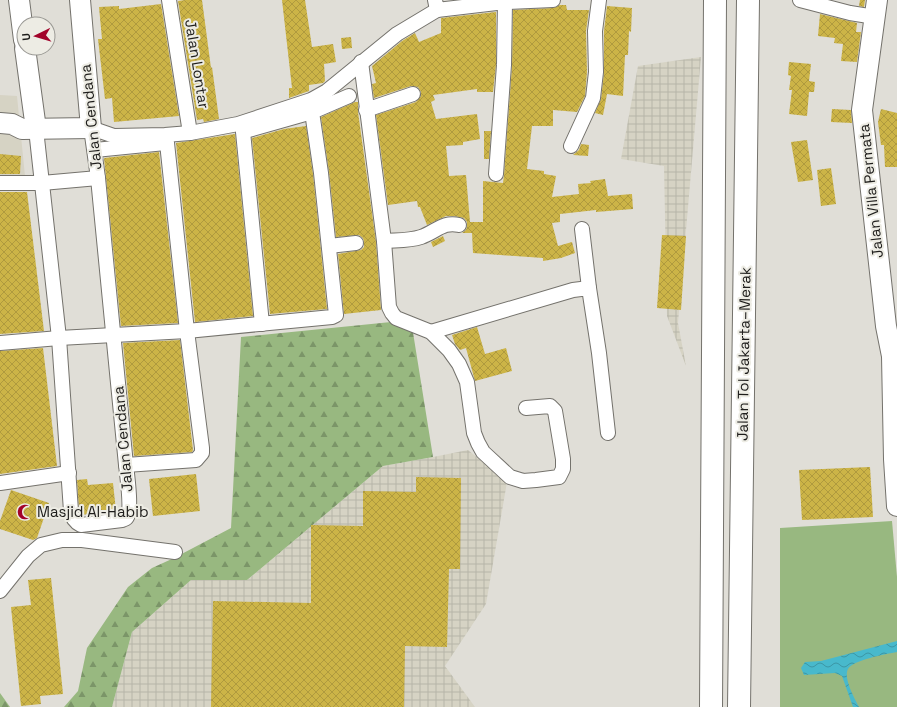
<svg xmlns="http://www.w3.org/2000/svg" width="897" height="707" font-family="'Space Grotesk',sans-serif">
	<defs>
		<pattern id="industrial-grid" width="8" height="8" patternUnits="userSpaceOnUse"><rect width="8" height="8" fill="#d6d3c4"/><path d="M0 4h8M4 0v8" fill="none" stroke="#b7b5a8"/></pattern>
		<pattern id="forest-firs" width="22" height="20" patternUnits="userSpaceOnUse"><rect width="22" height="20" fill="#98b880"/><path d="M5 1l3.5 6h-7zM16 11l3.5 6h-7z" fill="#7b9568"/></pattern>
		<pattern id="water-waves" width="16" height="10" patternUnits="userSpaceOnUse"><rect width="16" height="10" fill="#48b9cc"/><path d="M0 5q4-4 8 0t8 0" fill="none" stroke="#3b96a5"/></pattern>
		<pattern id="building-cross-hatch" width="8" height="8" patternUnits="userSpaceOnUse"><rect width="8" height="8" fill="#ccb447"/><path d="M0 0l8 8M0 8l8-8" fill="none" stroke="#af9a3e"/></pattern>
	</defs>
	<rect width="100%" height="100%" fill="#e0ded7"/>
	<polygon fill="#d6d3c4" points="0,95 17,96 25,176 0,175"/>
	<g fill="url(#industrial-grid)">
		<polygon points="701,57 678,323 686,366 667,316 664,166 621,159 638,66"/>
		<polygon points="468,450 507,482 486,604 445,666 475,707 112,707 132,632 191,580 247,580 383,466 433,457"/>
	</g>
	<polygon fill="#98b880" points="892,521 897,577 897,707 780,707 780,528"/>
	<g fill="url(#forest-firs)">
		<polygon points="411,320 433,457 383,466 247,580 191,580 132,632 112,707 64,707 78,691 87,648 128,587 152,568 174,558 231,528 241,337"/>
		<polygon points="0,693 10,707 0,707"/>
	</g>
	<path fill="url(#water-waves)" d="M897 641V652C886 654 853 660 848 669 843 678 855 699 859 707H853L842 676 835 673 804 675 801 668 805 662 821 661Z"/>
	<g fill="url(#building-cross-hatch)">
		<polygon points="185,0 202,0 211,68 212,67 219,119 204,122 203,119 197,120 178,1"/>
		<polygon points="282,0 305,0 312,47 333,44 336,62 324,64 325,81 323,83 309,85 309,91 289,98 289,88 292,88"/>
		<polygon points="860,0 865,0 864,7 859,6"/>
		<polygon points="161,4 179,116 114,122 112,98 105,99 98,39 102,39 99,7 119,6 119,9"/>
		<polygon points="560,5 566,5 567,10 589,10 586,31 587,72 585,96 577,112 553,110 553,126 532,126 527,169 544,171 544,174 556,176 552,197 579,194 578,184 591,183 590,181 605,179 608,196 632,194 633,209 596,212 596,210 560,214 560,222 552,223 558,246 572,242 575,253 561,258 543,261 543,258 473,253 472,233 462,233 466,230 467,226 467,222 464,218 454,216 446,216 427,225 420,207 418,207 417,201 388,205 376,115 416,102 421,96 421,92 418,87 411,86 374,98 372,84 376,83 372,66 402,41 415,33 419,42 441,33 441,18 496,12 496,65 493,92 477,92 477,89 433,95 435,100 431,102 436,119 477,114 480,139 463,142 463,145 446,146 449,176 466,175 470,222 483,222 483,181 503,183 504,175 512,66 513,10 553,8"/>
		<polygon points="607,6 632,8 631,32 629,31 628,55 625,55 623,96 607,94 603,115 595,113 601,99 604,73 604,31"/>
		<polygon points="820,14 857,23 856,32 861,32 857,62 841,61 843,44 834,43 835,38 818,36"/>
		<polygon points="351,37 352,48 342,49 341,38"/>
		<polygon points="789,62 811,64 809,81 815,82 814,92 809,92 807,116 789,114 792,90 789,90 791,76 788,75"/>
		<polygon points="355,102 358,102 358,112 376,242 381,310 344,314 338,254 361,250 364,247 364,242 363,238 359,235 336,237 329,172 321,117"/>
		<polygon points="832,109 851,110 852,123 831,122"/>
		<polygon points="881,109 897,113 897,167 885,167 884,145 881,145 878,122"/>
		<polygon points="306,126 313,174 327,309 270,314 252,138 284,129"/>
		<polygon points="484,131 491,131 489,159 484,159"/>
		<polygon points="235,134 253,316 195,322 176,143"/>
		<polygon points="807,140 813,180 798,182 791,142"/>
		<polygon points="581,144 589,145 588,156 573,155 579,150"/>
		<polygon points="159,152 178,323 121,326 104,158"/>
		<polygon points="0,154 21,156 20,174 0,174"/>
		<polygon points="831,168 836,204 821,206 817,170"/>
		<polygon points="0,192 27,192 44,331 0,334"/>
		<polygon points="662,235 686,236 681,310 657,308"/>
		<polygon points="443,236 445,241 433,247 431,242"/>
		<polygon points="477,327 485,354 506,348 512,371 475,381 466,348 460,350 455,344 452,335"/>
		<polygon points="180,340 193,450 192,452 134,456 123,343"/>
		<polygon points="43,348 57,466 0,474 0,351"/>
		<polygon points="870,467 873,517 802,520 799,470"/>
		<polygon points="196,474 200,511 153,516 149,479"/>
		<polygon points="416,477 461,478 460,569 449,569 447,647 405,646 404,707 211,707 213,601 311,603 311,525 363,526 363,491 416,492"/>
		<polygon points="87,479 88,485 113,483 116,511 81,515 79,510 77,480"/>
		<polygon points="11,490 49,503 37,538 33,540 0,529 0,521"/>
		<polygon points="51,578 63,694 40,696 41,704 21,706 11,607 31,605 28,580"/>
	</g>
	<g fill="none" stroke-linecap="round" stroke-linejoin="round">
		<defs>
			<g id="street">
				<polyline points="169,0 190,133"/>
				<polyline points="435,0 437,10 505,2 553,0"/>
				<polyline points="800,0 850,13 875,17"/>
				<polyline points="361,62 384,241 389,307 392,313 396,318 431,332 449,350 459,364 467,382 474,433 478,443 483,452 510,477 523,481 536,480 559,477 563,469 563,459 555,411 550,406 526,408"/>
				<polyline points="366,110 413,94"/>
				<path d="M36 129 59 338 71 511C72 518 75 522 81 525L122 520C124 519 126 519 127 517 132 510 127 474 126 465L98 178 91 128 114 136 165 135 190 133 238 124 311 100 327 91 397 34 437 10"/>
				<polyline points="245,131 312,112"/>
				<polyline points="243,132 262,324"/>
				<polyline points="571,146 593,98 596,72 595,31 599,0"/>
				<polyline points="95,150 165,143"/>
				<polyline points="496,174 504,65 505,2"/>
				<polyline points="0,183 42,183 98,178"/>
				<polyline points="582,229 589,288"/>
				<path d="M384 241C396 240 409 241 421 237 436 232 443 221 459 225"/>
				<polyline points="329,246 356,243"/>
				<polyline points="431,332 573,290 589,288 599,353 608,433"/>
				<polyline points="0,343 59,338 187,331 332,317 336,315 321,173 312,112 349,96"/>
				<polyline points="126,465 196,460 202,453 202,448 187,331 167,143"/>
				<polyline points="0,483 69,473"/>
				<polyline points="0,591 28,556 41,545 62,540 82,540 175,552"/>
			</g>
			<g id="secondary">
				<polyline points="19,0 24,40"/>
				<polyline points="877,0 862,110 886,326 892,356 894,459 897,506"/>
				<polyline points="25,48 36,129"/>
				<polyline points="0,123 12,124 22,129 91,128 80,0"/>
			</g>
			<g id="highway">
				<polyline points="711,707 715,0"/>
				<polyline points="739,707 748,0"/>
			</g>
		</defs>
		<use href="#street" stroke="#74726c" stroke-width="16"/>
		<use href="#secondary" stroke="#74726c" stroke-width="22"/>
		<use href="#highway" stroke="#74726c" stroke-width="24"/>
		<use href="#street" stroke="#fff" stroke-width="14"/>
		<use href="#secondary" stroke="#fff" stroke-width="20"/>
		<use href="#highway" stroke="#fff" stroke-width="22"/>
	</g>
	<defs>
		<symbol id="mosque-bare" viewBox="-9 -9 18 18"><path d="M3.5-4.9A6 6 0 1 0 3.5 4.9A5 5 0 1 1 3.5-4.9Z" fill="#a2032a" stroke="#edece4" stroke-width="2.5" paint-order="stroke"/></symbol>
	</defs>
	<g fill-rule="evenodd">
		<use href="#mosque-bare" x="14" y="501" width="22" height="22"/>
	</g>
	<g text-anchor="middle" stroke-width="4" stroke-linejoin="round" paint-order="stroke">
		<g font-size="15" fill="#1e1d1b" stroke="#edece4">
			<text transform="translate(197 64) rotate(81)" y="5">Jalan Lontar</text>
			<text transform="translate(91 117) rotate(-96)" y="5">Jalan Cendana</text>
			<text transform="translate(871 191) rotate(-96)" y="5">Jalan Villa Permata</text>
			<text transform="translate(744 354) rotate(-89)" y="5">Jalan Tol Jakarta–Merak</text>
			<text transform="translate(123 439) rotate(-95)" y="5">Jalan Cendana</text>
		</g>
		<g font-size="15" fill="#1e1d1b" stroke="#edece4" text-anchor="start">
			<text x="37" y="517">Masjid Al-Habib</text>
		</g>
	</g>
	<g transform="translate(36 36) rotate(265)"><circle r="19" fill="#edece4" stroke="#9a9994"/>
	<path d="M0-3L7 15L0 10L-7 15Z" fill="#a2032a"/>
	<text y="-6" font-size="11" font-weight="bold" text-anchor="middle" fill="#1e1d1b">U</text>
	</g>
</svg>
